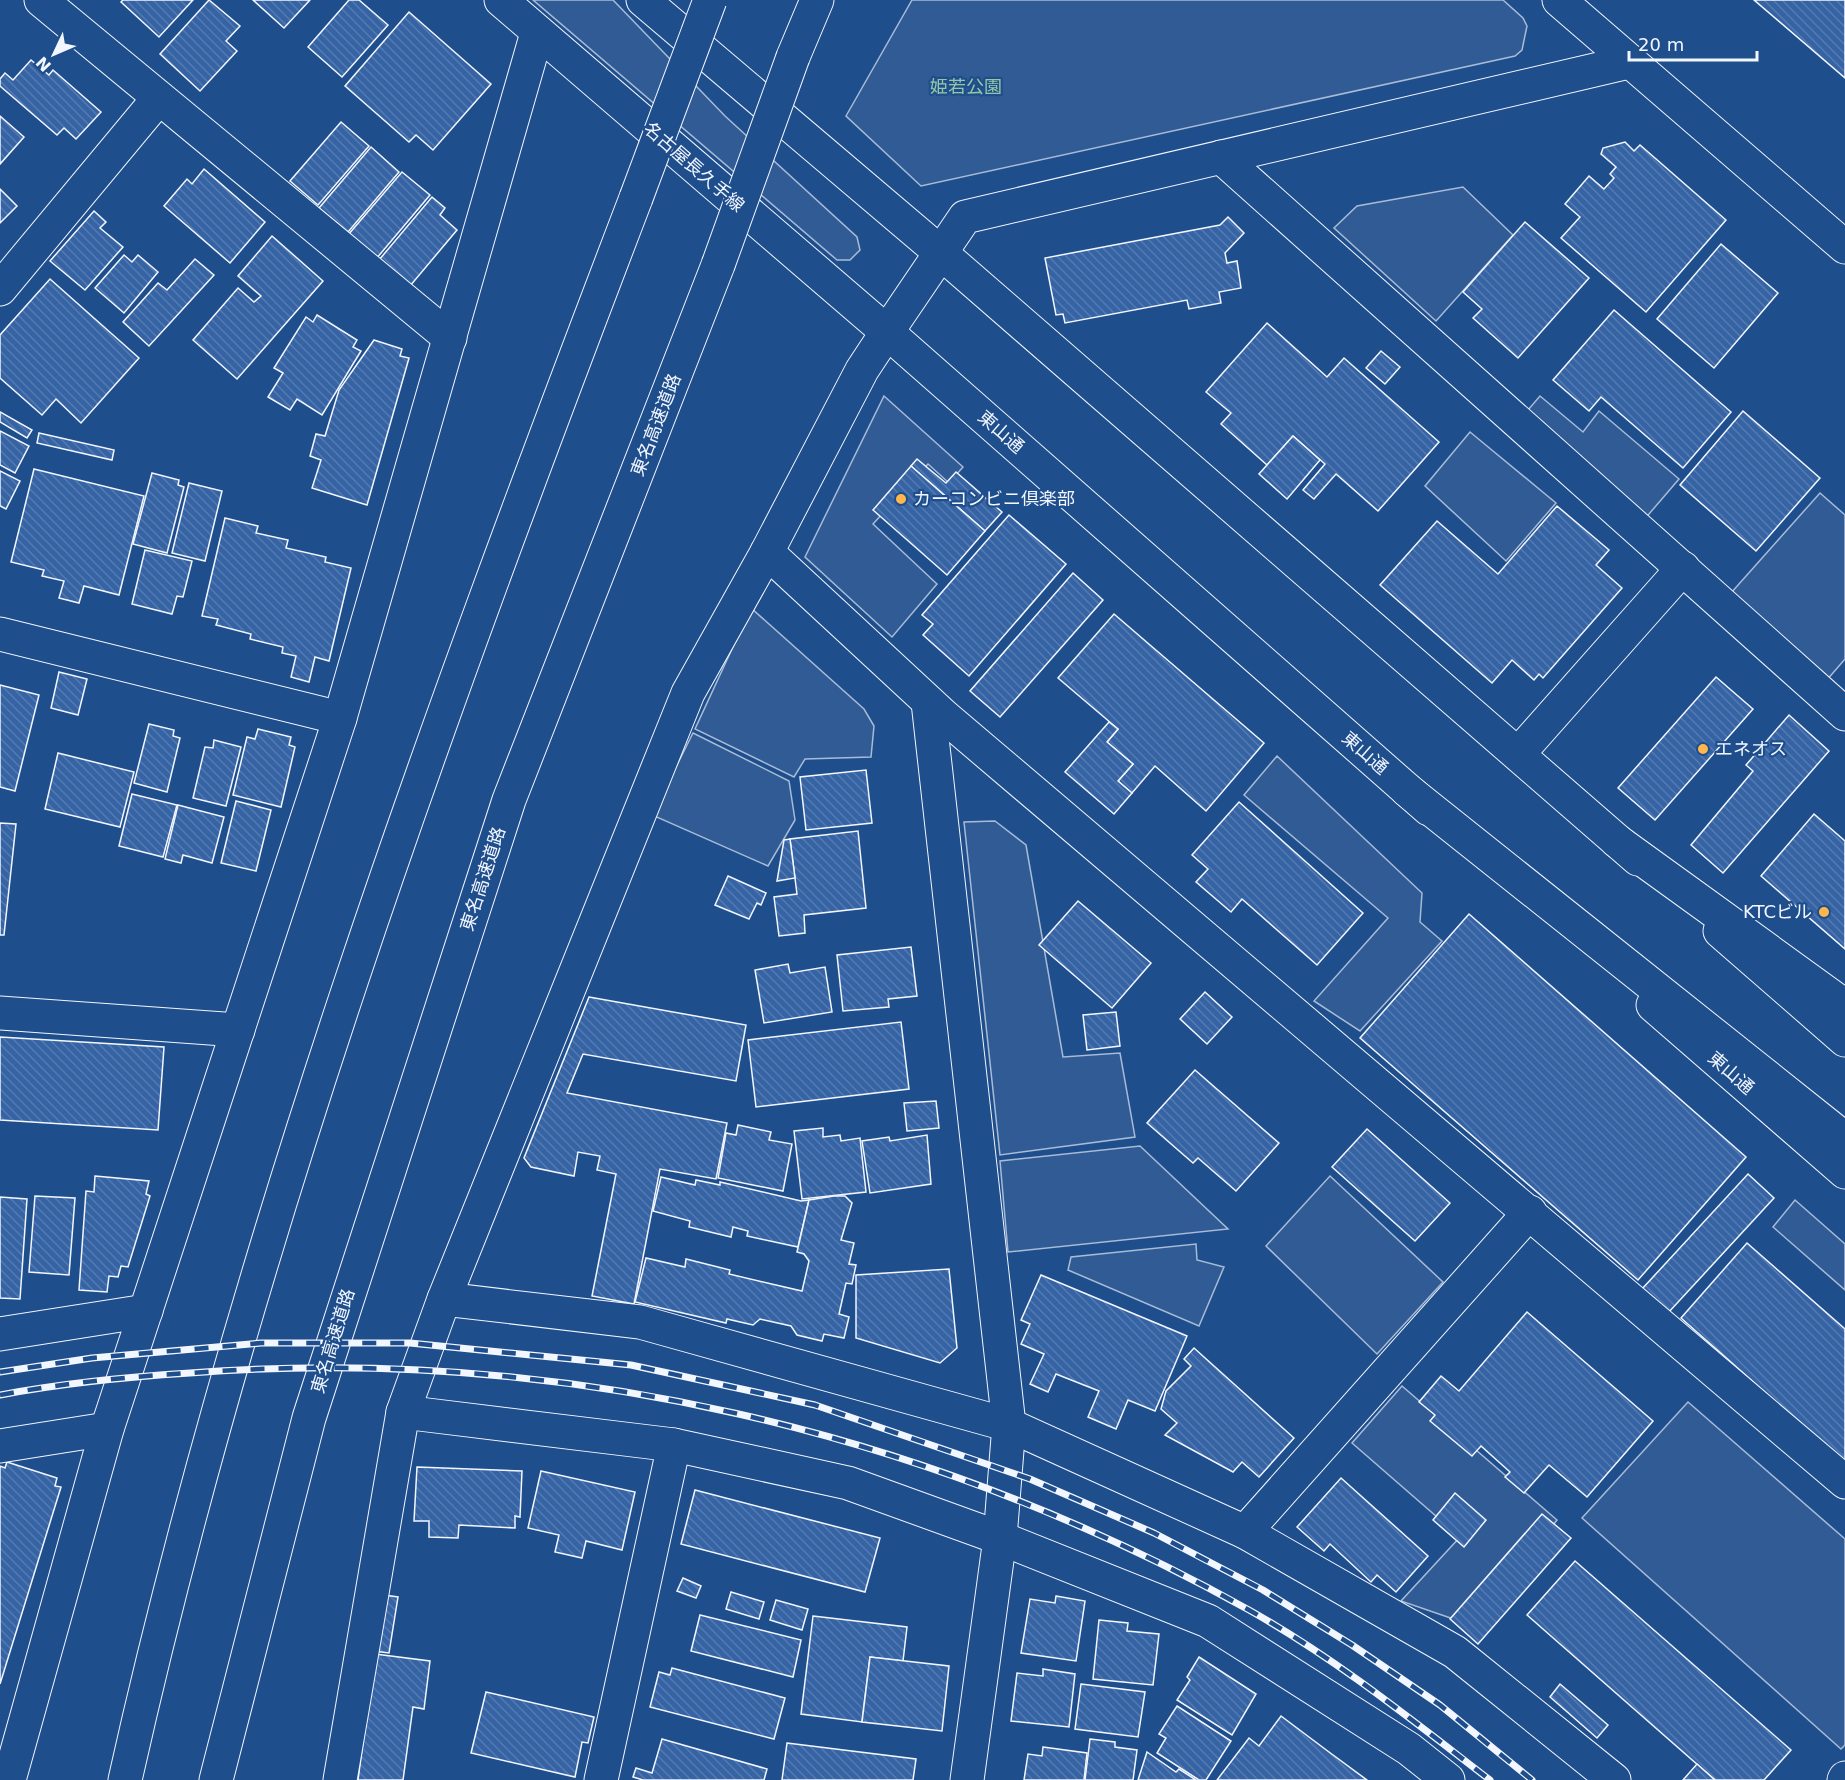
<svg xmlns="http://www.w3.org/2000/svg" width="1845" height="1780" font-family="'DejaVu Sans','Noto Sans JP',sans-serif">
	<defs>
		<pattern id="building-back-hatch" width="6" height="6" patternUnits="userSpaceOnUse" patternTransform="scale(1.5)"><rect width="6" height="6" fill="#3563a3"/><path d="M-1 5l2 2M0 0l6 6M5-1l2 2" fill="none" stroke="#537ab1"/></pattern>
	</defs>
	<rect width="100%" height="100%" fill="#1f4e8c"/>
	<g fill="#305b95" stroke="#a8bbd7" stroke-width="1.5">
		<polygon points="533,0 613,0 725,116 857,237 860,250 850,260 837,260"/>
		<polygon points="912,0 1503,0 1523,18 1527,26 1522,50 1515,56 921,186 846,116"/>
		<polygon points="1463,187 1513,235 1436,321 1334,228 1357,206"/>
		<polygon points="884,396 963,467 949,483 928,464 873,524 937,584 892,637 805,557"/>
		<polygon points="1540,396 1583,432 1599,411 1679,479 1643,521 1522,417"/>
		<polygon points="1470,432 1556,503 1506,561 1425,486"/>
		<polygon points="1820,493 1845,515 1845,659 1826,681 1731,593"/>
		<polygon points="751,608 864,709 874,726 871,757 805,759 794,777 695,729"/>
		<polygon points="693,733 789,781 795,820 768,866 652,815"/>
		<polygon points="1277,756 1422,893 1420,922 1442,941 1360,1031 1314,1001 1388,918 1244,795"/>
		<polygon points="995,821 1026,845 1063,1057 1120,1053 1135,1137 1000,1155 964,822"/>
		<polygon points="1140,1146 1228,1229 1008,1252 1000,1161"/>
		<polygon points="1330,1176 1443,1282 1377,1354 1266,1246"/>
		<polygon points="1795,1200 1845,1244 1845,1290 1773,1227"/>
		<polygon points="1196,1244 1197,1260 1224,1267 1199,1326 1068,1270 1071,1257"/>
		<polygon points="1402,1386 1557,1520 1471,1625 1401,1601 1460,1537 1352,1443"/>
		<polygon points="1688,1402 1845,1539 1845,1745 1841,1749 1582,1518"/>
	</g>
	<g fill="url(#building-back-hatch)" stroke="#f2f6ff" stroke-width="1.5">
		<polygon points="123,0 193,0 159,37 121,2"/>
		<polygon points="209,0 240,26 226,41 237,51 200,91 160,54"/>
		<polygon points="253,0 310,0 284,28"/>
		<polygon points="349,0 359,0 388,25 342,77 308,47"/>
		<polygon points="1754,0 1845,0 1845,78"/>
		<polygon points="409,12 491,84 433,150 416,135 409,142 345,86"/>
		<polygon points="31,60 49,75 53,70 101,112 76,139 64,128 57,135 0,86 0,79 5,73 13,80"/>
		<polygon points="0,116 24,137 0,164"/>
		<polygon points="341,122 369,146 318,205 290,181"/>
		<polygon points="1625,142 1634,151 1640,145 1726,220 1646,312 1561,238 1580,217 1565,204 1589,176 1604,189 1614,178 1610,174 1616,167 1601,154 1603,148"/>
		<polygon points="371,147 399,172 348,232 319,208"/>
		<polygon points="204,169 265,222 230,263 164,206 187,179 192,184"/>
		<polygon points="402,172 430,195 376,259 348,235"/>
		<polygon points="0,189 17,206 0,223"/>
		<polygon points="432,197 445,208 440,215 457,230 410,286 379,260"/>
		<polygon points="94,211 106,222 100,228 123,247 85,290 50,261"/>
		<polygon points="1228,217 1244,233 1225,253 1227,263 1237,261 1241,288 1219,292 1221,303 1189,309 1187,300 1065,323 1063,314 1056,315 1045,258 1220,225"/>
		<polygon points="1525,222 1589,278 1518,358 1473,318 1482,309 1463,292"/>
		<polygon points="272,236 323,281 237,379 193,340 238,288 254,302 261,296 238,276"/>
		<polygon points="1721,244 1778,293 1714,368 1657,319"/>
		<polygon points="124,255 132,262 138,255 158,272 124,313 95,288"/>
		<polygon points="195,259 214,275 149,346 123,322 158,283 167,290"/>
		<polygon points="50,279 139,358 81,423 56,399 42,415 0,378 0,335"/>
		<polygon points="1614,310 1731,412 1683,468 1601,397 1589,411 1553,380"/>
		<polygon points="317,315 357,340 353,347 361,351 322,415 297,399 290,410 268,397 283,373 274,368 306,317 313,322"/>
		<polygon points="1267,323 1327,377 1344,358 1439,442 1378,511 1336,474 1314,499 1303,490 1325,464 1293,436 1267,465 1221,424 1231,413 1206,392"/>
		<polygon points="374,340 402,349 400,356 409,358 367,505 312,488 321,460 310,456 316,434 325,436 339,390"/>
		<polygon points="1381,351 1400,367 1385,384 1366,368"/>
		<polygon points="1743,411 1820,478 1756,551 1680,485"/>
		<polygon points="0,412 32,430 27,438 0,422"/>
		<polygon points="0,431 29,446 15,473 0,465"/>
		<polygon points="39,433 114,450 112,460 37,443"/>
		<polygon points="1293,436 1320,460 1287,499 1259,474"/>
		<polygon points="917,459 946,483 956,472 1002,512 985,531 911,466"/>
		<polygon points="911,466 985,531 947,575 873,510"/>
		<polygon points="34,469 144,496 119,595 84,586 79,603 59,598 64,581 42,576 44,570 11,562"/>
		<polygon points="0,471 20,481 6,509 0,506"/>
		<polygon points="152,473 179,480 178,485 184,487 167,553 133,544"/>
		<polygon points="189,483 222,491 205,561 172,553"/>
		<polygon points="1557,506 1609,550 1596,565 1622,588 1543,678 1539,674 1534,680 1512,660 1492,683 1380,585 1437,521 1498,574"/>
		<polygon points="1009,515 1066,564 969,676 923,635 933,624 922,615"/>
		<polygon points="225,518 258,526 256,533 288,540 286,548 326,557 325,562 351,568 329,661 315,657 309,682 291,677 296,656 282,653 283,647 250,639 251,634 216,625 218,619 202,616"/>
		<polygon points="145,550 192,561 183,597 177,596 172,614 132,604"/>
		<polygon points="1073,573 1103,600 1000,717 970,691"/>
		<polygon points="1114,614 1264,743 1206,811 1155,766 1132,793 1118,781 1133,764 1107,742 1118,729 1058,678"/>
		<polygon points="59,672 87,679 78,715 51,708"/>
		<polygon points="1716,677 1753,709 1655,820 1618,788"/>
		<polygon points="0,685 39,695 15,791 0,787"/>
		<polygon points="1789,715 1829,751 1723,873 1691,845 1753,771 1746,765"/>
		<polygon points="1109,722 1118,729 1107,742 1133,764 1118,781 1132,793 1114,814 1065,772"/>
		<polygon points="149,724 174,730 173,736 180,738 167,792 134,783"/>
		<polygon points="258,729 291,737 289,745 295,747 281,807 233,795 247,737 255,739"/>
		<polygon points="214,740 241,747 226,806 193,798 205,747 213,748"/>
		<polygon points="58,753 134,772 120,827 45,809"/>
		<polygon points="866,770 872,823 806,830 800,777"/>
		<polygon points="132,794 177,805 163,857 119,846"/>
		<polygon points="236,801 271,810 256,871 221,863"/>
		<polygon points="1239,802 1363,913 1317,965 1242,899 1231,912 1196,882 1208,869 1192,855"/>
		<polygon points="178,805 224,817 212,863 183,855 181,863 165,859"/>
		<polygon points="1814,814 1845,841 1845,949 1761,876"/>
		<polygon points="0,823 16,824 4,935 0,935"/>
		<polygon points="858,831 866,908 804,915 805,933 779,936 774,897 797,894 790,839"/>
		<polygon points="790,839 795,878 777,881 784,840"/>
		<polygon points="728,876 766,893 761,905 757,903 749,919 715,905"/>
		<polygon points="1078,901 1151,963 1112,1008 1039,945"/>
		<polygon points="1469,914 1746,1157 1638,1280 1360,1038"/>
		<polygon points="911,947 917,996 888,999 889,1007 843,1011 837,955"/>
		<polygon points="788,964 790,973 825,967 832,1012 764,1023 755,970"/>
		<polygon points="1205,992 1232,1017 1207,1044 1180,1019"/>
		<polygon points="589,997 746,1025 736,1081 583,1054 567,1093 727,1123 716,1179 660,1169 634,1304 592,1296 616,1174 597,1170 600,1156 578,1152 574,1176 531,1167 524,1158"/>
		<polygon points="1116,1012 1120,1046 1087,1050 1083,1015"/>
		<polygon points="901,1022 909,1089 756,1107 748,1040"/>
		<polygon points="0,1037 164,1047 158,1130 0,1120"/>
		<polygon points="1195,1070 1279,1143 1236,1191 1198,1158 1193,1163 1147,1123"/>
		<polygon points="936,1101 939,1128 907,1131 904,1103"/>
		<polygon points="738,1125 771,1132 769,1140 792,1144 783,1191 718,1178 726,1133 736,1135"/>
		<polygon points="823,1128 823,1137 840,1135 841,1141 860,1138 866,1192 802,1199 794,1131"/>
		<polygon points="1367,1129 1450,1203 1415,1241 1332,1167"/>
		<polygon points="927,1135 931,1184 870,1193 862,1141 889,1137 890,1141"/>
		<polygon points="1748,1174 1774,1198 1668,1313 1642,1289"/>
		<polygon points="95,1176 149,1181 146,1194 150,1196 128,1267 121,1266 118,1277 109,1276 107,1292 79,1290 86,1191 94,1192"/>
		<polygon points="661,1177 695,1185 696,1180 720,1185 720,1182 801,1201 809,1200 798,1247 747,1236 748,1231 733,1227 731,1237 689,1227 690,1221 653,1211"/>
		<polygon points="35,1196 75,1198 69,1275 29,1272"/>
		<polygon points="834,1196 845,1196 852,1203 841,1240 854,1243 849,1264 856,1265 852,1284 846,1283 839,1314 849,1317 844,1338 824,1334 822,1341 797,1335 791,1326 760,1319 753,1325 727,1319 726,1323 635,1302 646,1258 685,1267 686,1259 730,1270 729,1274 802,1291 809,1261 804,1254 797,1252 809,1200"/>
		<polygon points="0,1197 27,1199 20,1299 0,1298"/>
		<polygon points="1747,1243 1845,1329 1845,1463 1681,1318"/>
		<polygon points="949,1269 957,1348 940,1363 856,1338 856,1275"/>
		<polygon points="1041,1275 1187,1336 1155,1411 1128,1400 1116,1429 1088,1417 1099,1391 1056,1374 1048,1392 1030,1384 1044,1354 1021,1344 1030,1324 1021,1320"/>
		<polygon points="1527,1312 1653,1421 1587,1497 1549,1465 1524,1493 1505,1477 1510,1472 1481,1446 1472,1456 1430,1421 1435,1415 1419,1402 1441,1376 1459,1391"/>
		<polygon points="1194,1348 1294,1438 1259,1477 1242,1462 1233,1472 1165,1435 1177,1423 1161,1409 1166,1391 1191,1366 1184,1359"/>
		<polygon points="7,1462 57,1478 55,1486 61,1487 0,1684 0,1466 5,1468"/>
		<polygon points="417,1467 522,1471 520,1517 515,1516 515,1528 459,1525 458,1538 429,1537 429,1521 414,1521"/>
		<polygon points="541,1471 635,1492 622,1550 586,1541 582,1558 555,1552 559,1535 528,1528"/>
		<polygon points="1341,1478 1428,1556 1396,1592 1377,1575 1371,1582 1330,1544 1324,1551 1297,1527"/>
		<polygon points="695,1490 880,1538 865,1592 681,1544"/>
		<polygon points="1455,1493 1486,1520 1464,1547 1433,1520"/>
		<polygon points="1542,1514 1571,1538 1478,1644 1450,1619"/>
		<polygon points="1575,1561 1791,1750 1764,1780 1715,1780 1527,1615"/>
		<polygon points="683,1578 701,1586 696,1598 677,1591"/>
		<polygon points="731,1592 764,1602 759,1619 726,1609"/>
		<polygon points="384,1595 398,1597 389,1653 374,1651"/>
		<polygon points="1056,1596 1085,1601 1076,1661 1021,1653 1030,1599 1055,1603"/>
		<polygon points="776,1600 808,1609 802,1630 770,1620"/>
		<polygon points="700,1615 801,1640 793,1677 691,1651"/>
		<polygon points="813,1616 907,1627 903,1661 870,1657 862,1722 801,1714"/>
		<polygon points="1099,1620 1128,1623 1127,1631 1159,1634 1153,1685 1093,1679"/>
		<polygon points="375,1654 430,1661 424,1709 413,1707 403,1780 358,1780"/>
		<polygon points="870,1657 949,1666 942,1731 862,1722"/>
		<polygon points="1199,1657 1256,1694 1232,1735 1177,1700 1190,1680 1187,1677"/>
		<polygon points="672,1668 785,1698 774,1739 650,1707 659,1672 670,1675"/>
		<polygon points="1043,1669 1075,1674 1069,1727 1011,1721 1017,1673 1043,1676"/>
		<polygon points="1081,1684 1145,1692 1138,1737 1075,1729"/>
		<polygon points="1560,1684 1608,1725 1597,1738 1550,1697"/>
		<polygon points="486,1692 594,1717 588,1743 582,1742 575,1777 471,1753"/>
		<polygon points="1177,1706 1231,1741 1206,1780 1199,1780 1157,1753 1166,1738 1159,1734"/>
		<polygon points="1281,1716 1329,1752 1367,1780 1217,1780 1249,1738 1259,1746"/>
		<polygon points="662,1739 767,1769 764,1780 643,1780 633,1777 636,1768 652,1773"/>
		<polygon points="1090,1739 1115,1742 1115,1747 1137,1750 1133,1780 1085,1780"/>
		<polygon points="787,1743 916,1759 913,1780 782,1780"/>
		<polygon points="1043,1747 1087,1753 1084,1780 1024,1780 1028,1754 1042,1756"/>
		<polygon points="1147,1752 1176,1772 1179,1769 1196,1780 1138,1780"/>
		<polygon points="1697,1764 1715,1780 1683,1780"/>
	</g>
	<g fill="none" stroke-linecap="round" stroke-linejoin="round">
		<defs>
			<g id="street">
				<polyline points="41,0 450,338"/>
				<polyline points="1221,157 1845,714"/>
				<polyline points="0,289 158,99"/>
				<polyline points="767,552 944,716 1845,1482"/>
				<polyline points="0,634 340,718"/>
				<polyline points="928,702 1009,1425 1000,1538 967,1780"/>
				<polyline points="1519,753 1683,568"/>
				<polyline points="0,1013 238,1030"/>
				<polyline points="444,1299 640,1322 1009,1425 1245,1532 1455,1652 1614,1780"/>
				<polyline points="0,1334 146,1311"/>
				<polyline points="403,1412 674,1445 848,1483 1000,1538 1208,1621 1409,1749 1448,1780"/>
				<polyline points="0,1446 107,1429"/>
				<polyline points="1245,1532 1530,1212"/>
				<polyline points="9,1780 107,1429 340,718 537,33"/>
				<polyline points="340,1780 403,1412 444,1299 688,693 767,552 862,370 887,332"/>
				<polyline points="601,1780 674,1445"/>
				<polyline points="1844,1780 1845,1778"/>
			</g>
			<g id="secondary">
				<polyline points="1559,0 1845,247"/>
				<polyline points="887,332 965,217 1629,62"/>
			</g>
			<g id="primary">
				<polyline points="501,0 887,332 1429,809"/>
				<polyline points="643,0 941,253 1638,859"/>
				<polyline points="1720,931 1845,1040"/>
				<polyline points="1653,1005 1845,1172"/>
			</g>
			<g id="highway">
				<polyline points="793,57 817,0"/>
				<polyline points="1407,790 1845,1139"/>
				<polyline points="1617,841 1845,1006"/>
				<path d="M125 1780C246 1238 438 716 636 198"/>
				<polyline points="216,1780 309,1418 509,800 718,265"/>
			</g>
		</defs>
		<use href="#street" stroke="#f2f6ff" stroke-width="35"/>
		<use href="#secondary" stroke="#f2f6ff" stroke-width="35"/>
		<use href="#primary" stroke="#f2f6ff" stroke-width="35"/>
		<use href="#highway" stroke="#f2f6ff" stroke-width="35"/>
		<use href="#street" stroke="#1f4e8c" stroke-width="33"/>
		<use href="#secondary" stroke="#1f4e8c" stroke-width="33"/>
		<use href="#primary" stroke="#1f4e8c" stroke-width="33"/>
		<use href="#highway" stroke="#1f4e8c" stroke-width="33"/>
		<defs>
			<g id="rail">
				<polyline points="0,1372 92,1358 261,1343 410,1343 631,1365 815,1405 1030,1479 1154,1533 1263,1590 1352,1645 1440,1705 1532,1780"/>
				<path d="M0 1395C63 1383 126 1377 190 1373 558 1345 926 1430 1249 1610 1335 1658 1412 1720 1490 1780"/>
			</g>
		</defs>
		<use href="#rail" stroke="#f2f6ff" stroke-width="7"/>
		<use href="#rail" stroke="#1f4e8c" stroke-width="4.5" stroke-dasharray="14" stroke-linecap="butt"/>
		<defs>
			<g id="highway-bridge">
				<polyline points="636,198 710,0"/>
				<polyline points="718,265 793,57"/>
			</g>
		</defs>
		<use href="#highway-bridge" stroke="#f2f6ff" stroke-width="35" stroke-linecap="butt"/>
		<use href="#highway-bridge" stroke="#1f4e8c" stroke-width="33"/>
	</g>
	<g fill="#ffb74d" stroke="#1f4e8c" stroke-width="2">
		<circle cx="901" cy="499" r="6"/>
		<circle cx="1703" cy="749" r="6"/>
		<circle cx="1824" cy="912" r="6"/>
	</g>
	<g text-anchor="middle" stroke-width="4.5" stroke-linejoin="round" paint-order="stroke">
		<g font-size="18" fill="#97c8a6" stroke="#1f4e8c">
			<text x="966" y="93">姫若公園</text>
		</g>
		<g font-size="18" fill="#f2f6ff" stroke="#1f4e8c">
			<text transform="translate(694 167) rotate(41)" y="6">名古屋長久手線</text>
			<text transform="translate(656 425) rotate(-69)" y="6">東名高速道路</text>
			<text transform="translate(1001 432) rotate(41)" y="6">東山通</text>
			<text transform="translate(1365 753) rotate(41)" y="6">東山通</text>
			<text transform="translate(483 879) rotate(-72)" y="6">東名高速道路</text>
			<text transform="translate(1731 1073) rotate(41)" y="6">東山通</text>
			<text transform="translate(333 1341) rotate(-73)" y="6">東名高速道路</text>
		</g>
		<g font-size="18" fill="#f2f6ff" stroke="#1f4e8c" text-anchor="start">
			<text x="913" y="505">カーコンビニ倶楽部</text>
			<text x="1715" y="755">エネオス</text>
			<text x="1812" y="918" text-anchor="end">KTCビル</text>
		</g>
	</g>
	<g transform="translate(54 54) rotate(226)" stroke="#1f4e8c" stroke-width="4.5" paint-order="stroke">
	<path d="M0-4.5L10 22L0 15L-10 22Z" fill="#f2f6ff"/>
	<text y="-9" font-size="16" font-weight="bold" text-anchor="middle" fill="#f2f6ff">N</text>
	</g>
	<path d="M1629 51v9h128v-9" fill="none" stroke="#f2f6ff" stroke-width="3"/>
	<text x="1638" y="51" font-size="18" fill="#f2f6ff" stroke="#1f4e8c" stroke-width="4.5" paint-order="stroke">20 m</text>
</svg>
